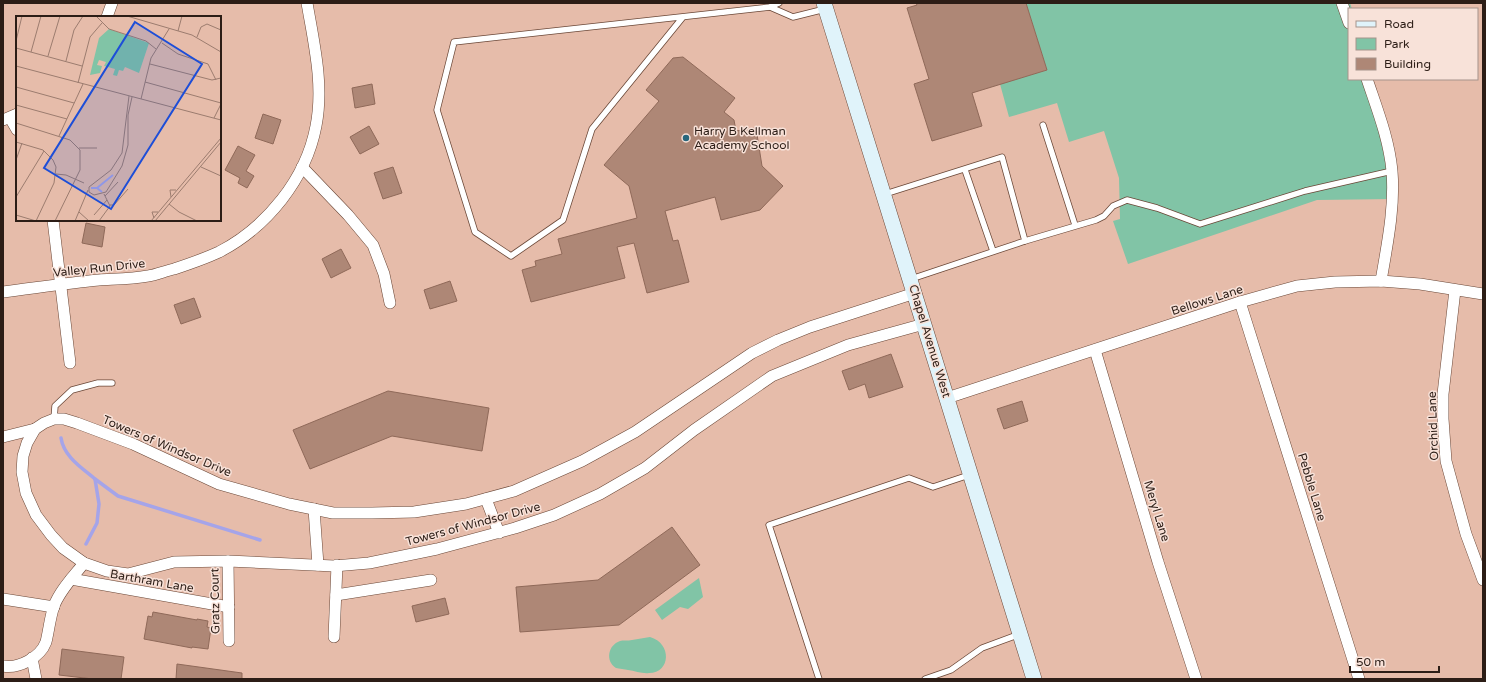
<svg xmlns="http://www.w3.org/2000/svg" width="1486" height="682" font-family="'Varela Round',sans-serif">
	<rect width="100%" height="100%" fill="#e6bcaa"/>
	<g fill="#81c4a6">
		<polygon points="1026,3 1350,3 1352,9 1349,9 1349,79 1367,79 1394,199 1317,200 1128,264 1113,221 1120,219 1119,178 1104,131 1069,142 1057,103 1009,117 1000,84 1047,70"/>
		<polygon points="699,578 703,597 688,609 680,607 662,620 655,610"/>
		<path d="M650 637C672 643 671 673 649 673 643 674 635 671 628 670 625 669 619 669 616 668 605 661 608 645 620 641 623 640 628 641 632 640 638 639 644 638 650 637Z"/>
	</g>
	<g fill="none" stroke-linecap="round" stroke-linejoin="round">
		<g stroke="#a5a4e9" stroke-width="3.5">
			<path d="M61 438C64 457 82 468 95 479L99 504 97 523 86 544"/>
			<polyline points="95,479 118,496 260,540"/>
		</g>
	</g>
	<g fill="#ae8776" stroke="#8f6959">
		<polygon points="916,3 1026,3 1047,70 972,93 982,126 932,141 914,84 929,79 907,8 917,5"/>
		<polygon points="683,57 735,98 724,112 734,120 736,131 756,128 762,166 783,186 760,210 721,220 715,197 665,211 673,241 678,240 689,282 647,293 634,243 617,247 625,278 531,302 522,270 536,266 535,261 562,254 558,239 637,218 629,186 604,165 659,101 646,90 673,58"/>
		<polygon points="372,84 375,104 355,108 352,88"/>
		<polygon points="263,114 281,120 273,144 255,138"/>
		<polygon points="369,126 379,144 360,154 350,137"/>
		<polygon points="238,146 255,155 246,171 254,176 247,188 238,183 240,178 225,170"/>
		<polygon points="393,167 402,193 383,199 374,173"/>
		<polygon points="86,223 105,227 102,247 82,243"/>
		<polygon points="341,249 351,268 331,278 322,259"/>
		<polygon points="450,281 457,301 430,309 424,290"/>
		<polygon points="194,298 201,317 181,324 174,305"/>
		<polygon points="891,354 903,387 869,398 865,384 849,390 842,371"/>
		<polygon points="388,391 489,408 482,451 392,436 310,469 293,430"/>
		<polygon points="1022,401 1028,421 1004,429 997,409"/>
		<polygon points="672,527 700,565 619,625 520,632 516,587 598,580"/>
		<polygon points="445,598 449,614 416,622 412,606"/>
		<polygon points="153,612 197,620 197,619 208,621 207,627 211,628 208,649 192,647 192,648 144,639 148,616 152,617"/>
		<polygon points="62,649 124,657 121,679 93,679 59,675"/>
		<polygon points="177,664 242,673 242,679 176,679"/>
	</g>
	<g fill="none" stroke-linecap="round" stroke-linejoin="round">
		<defs>
			<g id="lane">
				<polyline points="770,7 793,17 825,9"/>
				<polyline points="683,17 592,129 563,220 511,256 475,232 437,110 454,42 770,7 779,3"/>
				<polyline points="1043,125 1075,225"/>
				<polyline points="965,170 993,251"/>
				<polyline points="885,194 1002,157 1025,241 911,279"/>
				<polyline points="1025,241 1096,220 1104,216 1113,206 1127,200 1157,208 1200,224 1305,191 1392,171"/>
				<polyline points="54,419 55,406 72,390 98,383 112,383"/>
				<polyline points="819,679 769,525 909,478 933,487 969,475"/>
				<polyline points="925,679 951,670 982,648 1020,634"/>
			</g>
			<g id="street">
				<polyline points="1342,3 1349,23"/>
				<polyline points="107,17 112,3"/>
				<path d="M1367 79C1377 109 1389 139 1392 171 1395 208 1387 245 1381 281"/>
				<polyline points="10,118 17,130"/>
				<polyline points="3,120 17,114"/>
				<polyline points="302,167 348,215 373,245 384,274 390,303"/>
				<polyline points="53,220 70,363"/>
				<polyline points="1455,290 1443,394 1443,419 1446,461 1466,534 1483,580"/>
				<path d="M3 292C35 288 67 283 99 280 115 279 132 279 148 276 156 275 165 271 174 269 189 264 204 259 219 252 267 227 306 179 316 126 324 85 314 44 307 3"/>
				<polyline points="915,293 810,327 778,340 752,353 635,432 582,461 514,491 466,504 414,512 372,513 333,513 289,504 219,484 133,444 77,423 64,419 54,419 44,423 35,429 27,443 23,456 22,472 26,493 36,515 51,535 63,548 84,563 107,571 128,574 174,562 228,561 334,566 369,563 437,549 515,528 554,515 600,494 645,468 694,430 772,376 848,345 924,324"/>
				<polyline points="1240,302 1359,679"/>
				<polyline points="1095,350 1158,562 1196,679"/>
				<polyline points="947,398 1240,302 1297,286 1335,282 1381,281 1420,284 1483,294"/>
				<polyline points="3,437 35,429"/>
				<polyline points="486,499 499,533"/>
				<polyline points="314,509 318,565"/>
				<polyline points="228,561 229,641"/>
				<polyline points="71,579 229,607"/>
				<polyline points="336,595 431,580"/>
				<polyline points="3,599 54,607"/>
				<polyline points="334,637 337,565"/>
				<polyline points="32,658 36,679"/>
				<path d="M3 666C18 669 40 658 46 642 49 630 50 617 54 606 60 590 74 576 84 563"/>
			</g>
			<polyline id="secondary" points="824,3 1034,679"/>
		</defs>
		<use href="#lane" stroke="#6a4737" stroke-width="7"/>
		<use href="#street" stroke="#6a4737" stroke-width="12"/>
		<use href="#secondary" stroke="#6a4737" stroke-width="16"/>
		<use href="#lane" stroke="#fff" stroke-width="5.5"/>
		<use href="#street" stroke="#fff" stroke-width="11"/>
		<use href="#secondary" stroke="#e0f3fa" stroke-width="15"/>
	</g>
	<circle fill="#28667c" stroke="#f8e2d9" stroke-width="1.5" cx="686" cy="138" r="4"/>
	<g text-anchor="middle" stroke-width="3" stroke-linejoin="round" paint-order="stroke">
		<g font-size="12" fill="#2c1d16" stroke="#f8e2d9" text-anchor="start">
			<text x="694" y="135">Harry B Kellman<tspan x="694" dy="14">Academy School</tspan></text>
		</g>
		<g font-size="12" fill="#2c1d16" stroke="#f8e2d9">
			<text transform="translate(99 268) rotate(-6)" y="4">Valley Run Drive</text>
			<text transform="translate(1207 300) rotate(-18)" y="4">Bellows Lane</text>
			<text transform="translate(930 341) rotate(73)" y="4">Chapel Avenue West</text>
			<text transform="translate(1433 426) rotate(-92)" y="4">Orchid Lane</text>
			<text transform="translate(167 446) rotate(23)" y="4">Towers of Windsor Drive</text>
			<text transform="translate(1312 487) rotate(73)" y="4">Pebble Lane</text>
			<text transform="translate(1157 511) rotate(73)" y="4">Meryl Lane</text>
			<text transform="translate(473 524) rotate(-15)" y="4">Towers of Windsor Drive</text>
			<text transform="translate(152 581) rotate(10)" y="4">Barthram Lane</text>
			<text transform="translate(215 601) rotate(-91)" y="4">Gratz Court</text>
		</g>
	</g>
	<g transform="translate(16 16)">
		<rect width="205" height="205" fill="#e6bcaa"/>
		<path d="M93 13 133 27 123 57 109 51 107 55 103 54 101 60 97 59 99 53 88 50 90 46 83 44 81 49 86 50 84 57 74 59 83 22Z" fill="#81c4a6"/>
		<path fill="none" stroke="#a5a4e9" stroke-width="2" d="M75 172H81L86 176M81 172 97 159"/>
		<path fill="none" stroke="#9c7c6f" stroke-width="1" d="M80 0 93 13 130 25 140 33M111 0 176 19 205 36M162 15 166 0M181 21 185 11 191 8 205 14M0 25 6 0M146 27 162 38 192 48 200 64M0 32 66 50M15 36 25 0M32 40 44 0M50 45 58 14 67 0M134 48 196 64 205 62M0 50 205 104M129 66 205 87M62 67 74 21 86 7M0 71 58 87M113 80 106 137 95 154 73 171V176L78 179 90 176 106 150 112 129V99L116 81M125 83 135 42 153 13M0 89 51 103M198 102 205 88M0 107 54 124 64 134V154L39 205M43 120 67 68M0 126 27 134 37 144 40 151 38 167 20 205M63 132H81M0 144 6 127M185 151 205 160M40 158 50 159 68 167M89 180 102 166M0 181 28 135M155 181 154 174H160M153 188 163 196 181 205M94 189H98L112 173M63 196 73 205M0 199 20 205M78 199 91 184M138 202 136 196H142M59 205 72 174M83 205 94 190 88 178M135 205 205 122M139 205 205 126"/>
		<path fill="#1d4ed8" fill-opacity="0.15" stroke="#1d4ed8" stroke-width="2" d="M119 6 186 48 95 193 28 152Z"/>
		<rect width="205" height="205" fill="none" stroke="#2c1d16" stroke-width="2"/>
	</g>
	<rect width="1486" height="682" fill="none" stroke="#2c1d16" stroke-width="8"/>
	<rect x="1348" y="8" width="130" height="72" fill="#f8e2d9" stroke="#a6938b"/>
	<rect x="1356" y="21" width="20" height="6" fill="#e0f3fa" stroke="#a6938b"/>
	<text x="1384" y="28" font-size="12" fill="#2c1d16">Road</text>
	<rect x="1356" y="38" width="20" height="12" fill="#81c4a6" stroke="#a6938b"/>
	<text x="1384" y="48" font-size="12" fill="#2c1d16">Park</text>
	<rect x="1356" y="58" width="20" height="12" fill="#ae8776" stroke="#a6938b"/>
	<text x="1384" y="68" font-size="12" fill="#2c1d16">Building</text>
	<path d="M1350 666v6h89v-6" fill="none" stroke="#2c1d16" stroke-width="2"/>
	<text x="1356" y="666" font-size="12" fill="#2c1d16" stroke="#f8e2d9" stroke-width="3" paint-order="stroke">50 m</text>
</svg>
